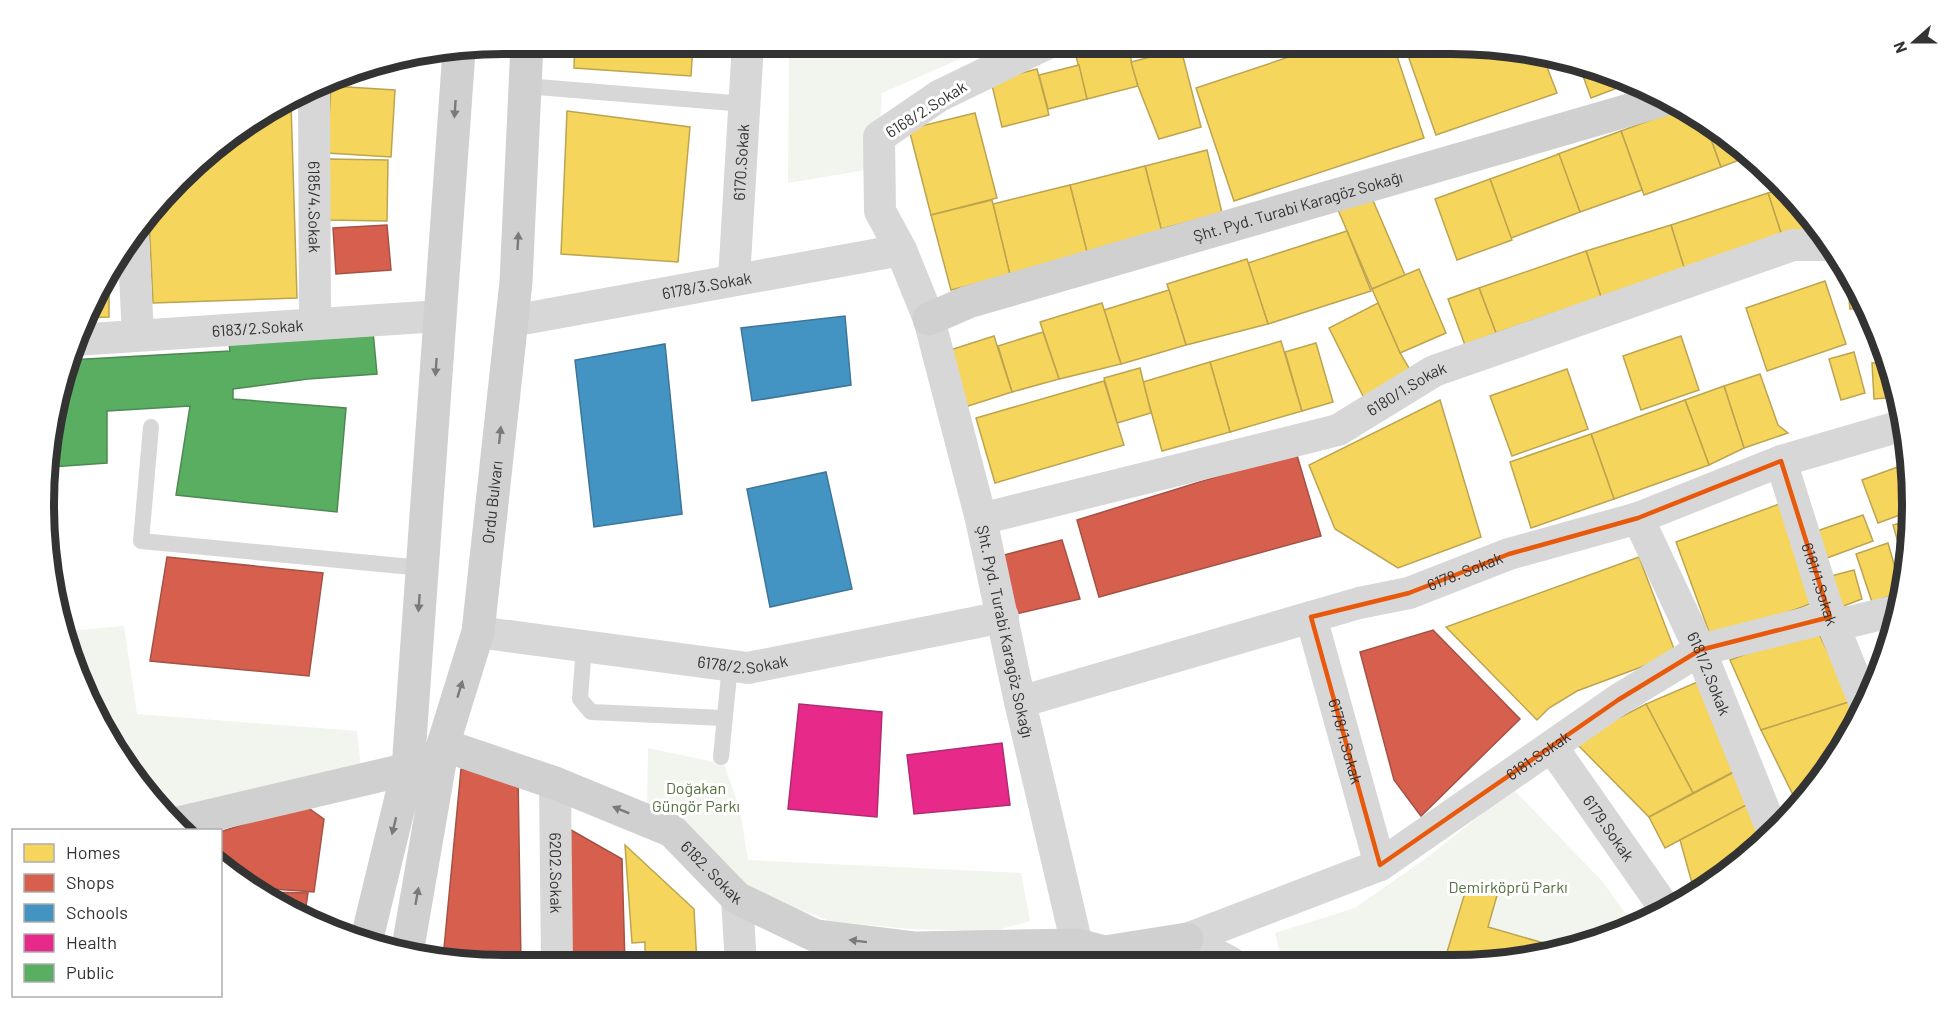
<svg xmlns="http://www.w3.org/2000/svg" width="1956" height="1009" font-family="Barlow,sans-serif">
	<rect width="100%" height="100%" fill="#fff"/>
	<g fill="#f1f5ed">
		<polygon points="789,44 994,44 882,93 877,168 788,183"/>
		<polygon points="124,626 137,714 357,731 361,769 171,819 91,708 68,631"/>
		<polygon points="648,748 724,764 740,810 748,860 1021,873 1030,921 994,931 909,929 830,921 761,895 647,806"/>
		<polygon points="1513,789 1602,881 1635,926 1512,962 1282,962 1275,933 1355,908 1432,854"/>
	</g>
	<g fill="#f6d55c" stroke="#bca450" stroke-width="1.5">
		<polygon points="575,44 693,44 691,76 574,68"/>
		<polygon points="1127,44 1138,86 1087,99 1076,56"/>
		<polygon points="1328,44 1393,44 1424,138 1234,201 1196,88"/>
		<polygon points="1404,44 1481,44 1542,54 1557,93 1436,135"/>
		<polygon points="1181,49 1201,127 1159,139 1138,86 1131,62"/>
		<polygon points="1578,62 1633,82 1591,98"/>
		<polygon points="1079,65 1087,99 1048,109 1039,75"/>
		<polygon points="1037,69 1049,115 1002,127 991,81"/>
		<polygon points="331,86 395,90 391,157 327,153"/>
		<polygon points="291,103 297,298 153,303 149,218 224,139"/>
		<polygon points="1683,108 1705,122 1721,167 1644,195 1621,131"/>
		<polygon points="567,111 690,127 678,262 561,254"/>
		<polygon points="975,113 997,198 931,215 909,129"/>
		<polygon points="1705,122 1732,139 1750,156 1721,167"/>
		<polygon points="1621,131 1642,190 1580,212 1558,154"/>
		<polygon points="1207,150 1222,213 1161,229 1145,166"/>
		<polygon points="1559,154 1580,212 1511,238 1490,179"/>
		<polygon points="328,159 388,160 387,221 327,220"/>
		<polygon points="1145,166 1162,232 1087,252 1070,185"/>
		<polygon points="1490,179 1512,240 1457,260 1435,199"/>
		<polygon points="1070,185 1087,252 1010,275 993,204"/>
		<polygon points="1785,188 1798,200 1818,228 1783,239 1768,193"/>
		<polygon points="1768,193 1783,239 1685,271 1671,225"/>
		<polygon points="1371,196 1405,275 1372,289 1338,210"/>
		<polygon points="992,200 1010,275 951,290 931,215"/>
		<polygon points="1671,225 1685,271 1601,297 1586,251"/>
		<polygon points="1347,231 1371,291 1268,324 1248,263"/>
		<polygon points="1586,251 1601,297 1496,333 1479,288"/>
		<polygon points="1247,259 1268,324 1186,345 1167,284"/>
		<polygon points="1846,268 1851,274 1866,308 1850,309"/>
		<polygon points="1419,269 1446,333 1400,353 1372,289"/>
		<polygon points="109,271 109,317 84,318"/>
		<polygon points="1825,281 1846,344 1767,371 1746,308"/>
		<polygon points="1479,288 1496,333 1465,345 1448,299"/>
		<polygon points="1169,290 1186,345 1121,364 1104,310"/>
		<polygon points="1102,303 1121,364 1059,379 1040,322"/>
		<polygon points="1378,303 1400,353 1412,373 1364,398 1329,328"/>
		<polygon points="1043,332 1059,379 1012,392 998,346"/>
		<polygon points="994,336 1012,392 965,407 947,351"/>
		<polygon points="1681,336 1699,390 1641,410 1623,356"/>
		<polygon points="1281,341 1302,411 1230,432 1210,362"/>
		<polygon points="1316,343 1333,402 1302,411 1285,352"/>
		<polygon points="1854,352 1865,393 1841,400 1829,359"/>
		<polygon points="1210,362 1230,432 1162,451 1143,382"/>
		<polygon points="1889,362 1898,397 1874,399 1872,363"/>
		<polygon points="1140,368 1151,413 1117,423 1104,378"/>
		<polygon points="1567,369 1588,429 1512,456 1490,396"/>
		<polygon points="1760,374 1778,425 1788,433 1744,448 1724,386"/>
		<polygon points="1104,381 1124,445 995,483 976,418"/>
		<polygon points="1724,386 1744,448 1709,465 1685,400"/>
		<polygon points="1440,400 1481,537 1398,568 1335,529 1309,465"/>
		<polygon points="1685,400 1709,465 1614,499 1591,434"/>
		<polygon points="1591,434 1614,499 1531,528 1510,462"/>
		<polygon points="1903,465 1910,486 1911,511 1878,523 1862,480"/>
		<polygon points="1782,503 1818,601 1712,640 1676,542"/>
		<polygon points="1863,515 1873,541 1827,558 1817,531"/>
		<polygon points="1911,520 1910,546 1900,549 1893,525"/>
		<polygon points="1888,543 1902,592 1872,602 1856,554"/>
		<polygon points="1639,557 1676,654 1577,691 1549,708 1537,720 1446,627"/>
		<polygon points="1907,559 1905,576 1900,561"/>
		<polygon points="1854,570 1862,599 1841,607 1831,576"/>
		<polygon points="1816,628 1852,701 1761,730 1730,660"/>
		<polygon points="1702,680 1737,770 1693,793 1646,704"/>
		<polygon points="1852,701 1858,719 1799,807 1761,730"/>
		<polygon points="1646,704 1693,793 1649,817 1574,741"/>
		<polygon points="1736,771 1752,802 1665,848 1649,817"/>
		<polygon points="1752,802 1767,837 1732,870 1692,883 1680,840"/>
		<polygon points="625,845 694,909 697,964 645,964 645,942 632,943"/>
		<polygon points="1727,873 1694,892 1692,883"/>
		<polygon points="1467,886 1498,892 1488,927 1561,948 1512,962 1444,962"/>
	</g>
	<g fill="#d6604d" stroke="#a55245" stroke-width="1.5">
		<polygon points="387,225 391,270 336,274 333,228"/>
		<polygon points="1296,452 1321,536 1099,597 1077,520"/>
		<polygon points="1062,540 1080,599 1016,614 1004,555"/>
		<polygon points="167,557 323,573 309,676 150,661"/>
		<polygon points="1433,630 1520,719 1421,816 1394,780 1360,652"/>
		<polygon points="461,769 518,775 521,964 475,965 443,959"/>
		<polygon points="303,804 324,819 314,892 259,888 220,861 220,832"/>
		<polygon points="564,826 622,859 625,964 567,964"/>
		<polygon points="264,892 308,893 304,919 301,918"/>
	</g>
	<g fill="#4393c3" stroke="#3e7698" stroke-width="1.5">
		<polygon points="845,316 851,385 752,401 741,328"/>
		<polygon points="665,344 682,514 594,527 575,360"/>
		<polygon points="826,472 852,589 770,607 747,489"/>
	</g>
	<g fill="#e7298a" stroke="#b12c70" stroke-width="1.5">
		<polygon points="799,704 882,712 877,817 788,809"/>
		<polygon points="1002,743 1010,805 914,814 907,755"/>
	</g>
	<polygon fill="#5aae61" stroke="#4e8953" stroke-width="1.5" points="373,331 377,374 308,379 233,389 233,399 346,408 337,512 176,495 190,406 107,411 107,463 51,467 52,414 69,360 230,351 229,344"/>
	<g fill="none" stroke-linecap="round" stroke-linejoin="round">
		<g stroke="#d7d7d7" stroke-width="16">
			<polyline points="525,86 745,104"/>
			<polyline points="151,427 141,541 422,568"/>
			<polyline points="584,646 580,699 591,712 723,718"/>
			<polyline points="721,757 730,665"/>
		</g>
		<g stroke="#d7d7d7" stroke-width="32">
			<path id="s1" d="M1046 44 939 96 879 137 880 211 901 250 929 319 981 519 1020 702 1077 945"/>
			<path id="s2" d="M314 90 315 324"/>
			<polyline points="133,236 138,335"/>
			<path id="s3" d="M734 279 748 44"/>
			<path id="s4" d="M512 321 901 250"/>
			<path id="s5" d="M75 340 440 316"/>
			<path id="s6" d="M1781 461 1830 617 1866 706"/>
			<path id="s7" d="M1638 518 1700 650 1773 832"/>
			<path id="s8" d="M981 519 1338 430 1434 371 1793 245H1830"/>
			<path id="s9" d="M1311 617 1380 865"/>
			<path id="s10" d="M478 632 748 668 1003 617"/>
			<path id="s11" d="M1020 702 1359 603 1409 593 1509 554 1638 518 1781 461 1904 425"/>
			<path id="s12" d="M1552 747 1659 900 1662 911"/>
			<path id="s13" d="M555 783 557 964"/>
			<polyline points="737,898 741,964"/>
			<path id="s14" d="M1187 939 1380 865 1618 700 1700 650 1830 617 1845 623 1899 610"/>
			<polyline points="1187,939 1230,962"/>
		</g>
		<g stroke="#d0d0d0" stroke-width="33">
			<path id="s15" d="M929 319 968 302 1667 99"/>
			<path id="s16" d="M443 745 555 783 672 831 737 898 816 936 914 948 1077 945 1105 952 1187 939"/>
			<polyline points="174,824 408,769 423,758"/>
			<polyline points="366,942 408,769 459,51"/>
			<path id="s17" d="M407 953 443 745 478 632 516 282 527 44"/>
		</g>
	</g>
	<defs><path id="oneway-solid" d="M-6-.8H1V-3.2L6.5 0L1 3.2V.8H-6Z" transform="scale(1.5)"/></defs>
	<g fill="#7a7a7a">
		<use href="#oneway-solid" transform="translate(455 109) rotate(94)"/>
		<use href="#oneway-solid" transform="translate(518 241) rotate(-87)"/>
		<use href="#oneway-solid" transform="translate(436 367) rotate(94)"/>
		<use href="#oneway-solid" transform="translate(500 435) rotate(-84)"/>
		<use href="#oneway-solid" transform="translate(419 603) rotate(94)"/>
		<use href="#oneway-solid" transform="translate(460 689) rotate(-73)"/>
		<use href="#oneway-solid" transform="translate(621 810) rotate(-158)"/>
		<use href="#oneway-solid" transform="translate(394 826) rotate(104)"/>
		<use href="#oneway-solid" transform="translate(417 896) rotate(-80)"/>
		<use href="#oneway-solid" transform="translate(858 941) rotate(-173)"/>
	</g>
	<path fill="none" stroke="#e8590c" stroke-width="4.5" stroke-linejoin="round" d="M1781 461 1830 617 1700 650 1618 700 1380 865 1311 617 1409 593 1509 554 1638 518Z"/>
	<g text-anchor="middle" stroke-width="6" stroke-linejoin="round" paint-order="stroke">
		<g font-size="16" fill="#333" stroke="#fff">
			<text transform="translate(926 109) rotate(-32)" y="6">6168/2.Sokak</text>
			<text dy="6" stroke="none"><textPath href="#s3" startOffset="117">6170.Sokak</textPath></text>
			<text dy="6" stroke="none"><textPath href="#s2" startOffset="117">6185/4.Sokak</textPath></text>
			<text dy="6" stroke="none"><textPath href="#s15" startOffset="386">Şht. Pyd. Turabi Karagöz Sokağı</textPath></text>
			<text dy="6" stroke="none"><textPath href="#s4" startOffset="198">6178/3.Sokak</textPath></text>
			<text dy="6" stroke="none"><textPath href="#s5" startOffset="183">6183/2.Sokak</textPath></text>
			<text dy="6" stroke="none"><textPath href="#s8" startOffset="448">6180/1.Sokak</textPath></text>
			<text dy="6" stroke="none"><textPath href="#s17" startOffset="460">Ordu Bulvarı</textPath></text>
			<text dy="6" stroke="none"><textPath href="#s11" startOffset="464">6178. Sokak</textPath></text>
			<text dy="6" stroke="none"><textPath href="#s6" startOffset="129">6181/1.Sokak</textPath></text>
			<text dy="6" stroke="none"><textPath href="#s1" startOffset="706">Şht. Pyd. Turabi Karagöz Sokağı</textPath></text>
			<text dy="6" stroke="none"><textPath href="#s10" startOffset="267">6178/2.Sokak</textPath></text>
			<text dy="6" stroke="none"><textPath href="#s7" startOffset="171">6181/2.Sokak</textPath></text>
			<text dy="6" stroke="none"><textPath href="#s9" startOffset="129">6178/1.Sokak</textPath></text>
			<text dy="6" stroke="none"><textPath href="#s14" startOffset="399">6181.Sokak</textPath></text>
			<text dy="6" stroke="none"><textPath href="#s12" startOffset="99">6179.Sokak</textPath></text>
			<text dy="6" stroke="none"><textPath href="#s16" startOffset="302">6182. Sokak</textPath></text>
			<text dy="6" stroke="none"><textPath href="#s13" startOffset="90">6202.Sokak</textPath></text>
		</g>
		<g font-size="16" fill="#56703f" stroke="#fff">
			<text x="696" y="794">Doğakan<tspan x="696" dy="18">Güngör Parkı</tspan></text>
			<text x="1508" y="893">Demirköprü Parkı</text>
		</g>
	</g>
	<path d="M0 0H1956V1009H0ZM504 54H1452A450 450 0 0 1 1902 504V505A450 450 0 0 1 1452 955H504A450 450 0 0 1 54 505V504A450 450 0 0 1 504 54Z" fill="#fff" fill-rule="evenodd"/>
	<path fill="none" stroke="#333" stroke-width="8" d="M504 54H1452A450 450 0 0 1 1902 504V505A450 450 0 0 1 1452 955H504A450 450 0 0 1 54 505V504A450 450 0 0 1 504 54Z"/>
	<rect x="12" y="829" width="210" height="168" fill="#ffffff" stroke="#adadad" stroke-width="1.5"/>
	<rect x="24" y="844" width="30" height="18" fill="#f6d55c" stroke="#adadad" stroke-width="1.5"/>
	<text x="66" y="859" font-size="18" fill="#333333">Homes</text>
	<rect x="24" y="874" width="30" height="18" fill="#d6604d" stroke="#adadad" stroke-width="1.5"/>
	<text x="66" y="889" font-size="18" fill="#333333">Shops</text>
	<rect x="24" y="904" width="30" height="18" fill="#4393c3" stroke="#adadad" stroke-width="1.5"/>
	<text x="66" y="919" font-size="18" fill="#333333">Schools</text>
	<rect x="24" y="934" width="30" height="18" fill="#e7298a" stroke="#adadad" stroke-width="1.5"/>
	<text x="66" y="949" font-size="18" fill="#333333">Health</text>
	<rect x="24" y="964" width="30" height="18" fill="#5aae61" stroke="#adadad" stroke-width="1.5"/>
	<text x="66" y="979" font-size="18" fill="#333333">Public</text>
	<g transform="translate(1914 42) rotate(249)" stroke="#ffffff" stroke-width="4.5" paint-order="stroke">
	<path d="M0-4.5L10 22L0 15L-10 22Z" fill="#333333"/>
	<text y="-9" font-size="16" font-weight="bold" text-anchor="middle" fill="#333333">N</text>
	</g>
</svg>
